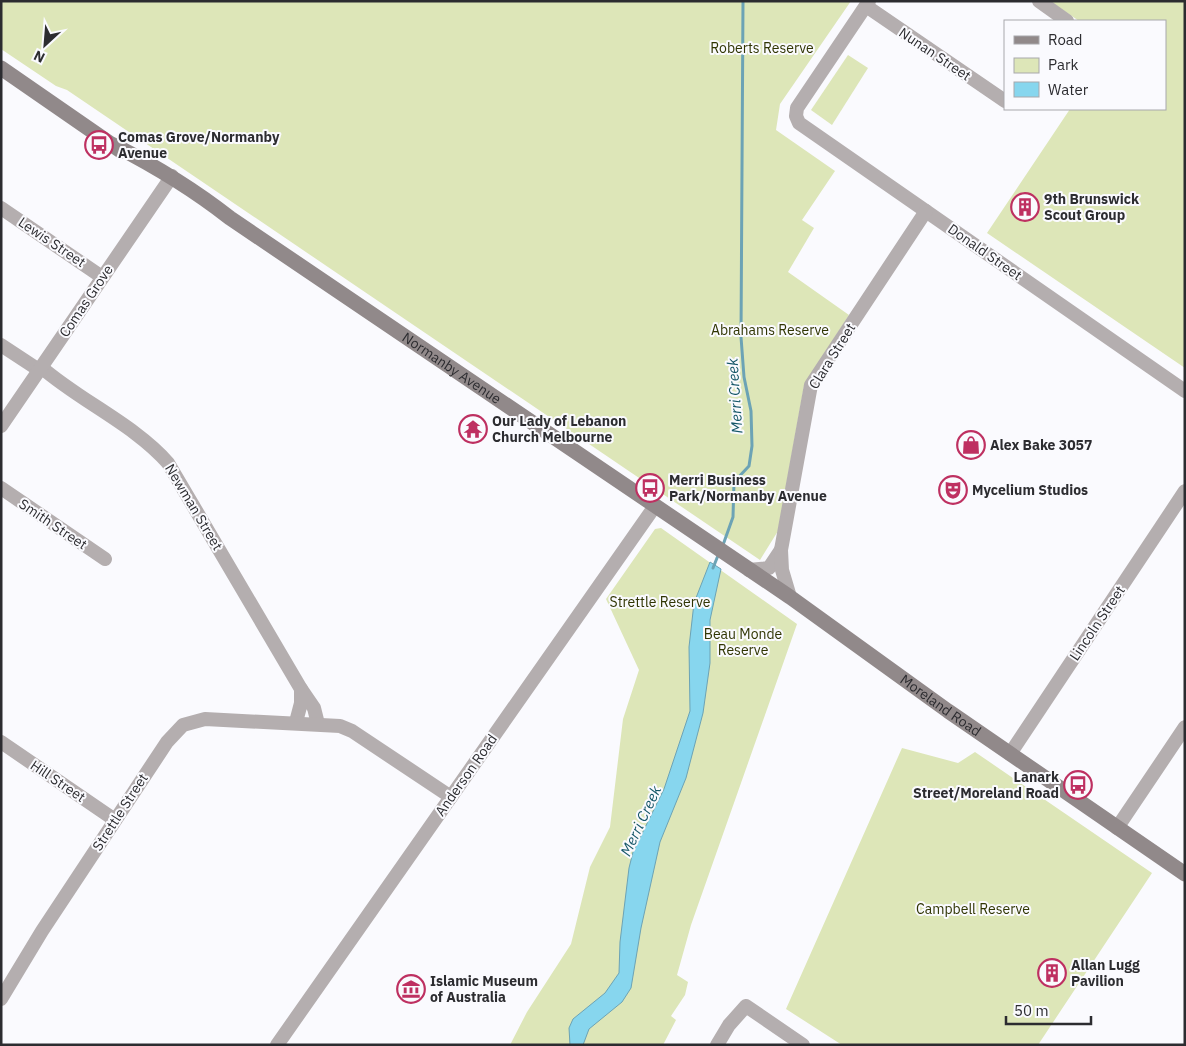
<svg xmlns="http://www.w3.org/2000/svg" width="1186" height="1046" font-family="'IBM Plex Sans',sans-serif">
	<rect width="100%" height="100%" fill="#fafafe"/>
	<g fill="#dde6b8">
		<polygon points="1,1 851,1 780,104 776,130 835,171 802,220 814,228 788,272 849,315 804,386 778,531 760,560 67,90 56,86 1,49"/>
		<polygon points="1050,1 1185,1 1185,368 987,233 1070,109 1165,109 1165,21 1079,21"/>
		<polygon points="848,55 868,68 832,125 811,110"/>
		<polygon points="661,528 797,624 691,925 677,975 688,982 685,995 671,1016 676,1020 663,1045 510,1045 527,1012 571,944 590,867 610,827 623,719 639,670 606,599 655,529"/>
		<polygon points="902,748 958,763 975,752 1152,873 1038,1045 842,1045 786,1009"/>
	</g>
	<polygon fill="#87d6ee" stroke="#6ca3b5" points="710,562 721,569 710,620 710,663 703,713 686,778 660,842 641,928 631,988 622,1002 589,1029 583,1045 570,1045 569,1028 573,1019 605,993 619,973 620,942 629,868 633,852 664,789 690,711 689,647 694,603"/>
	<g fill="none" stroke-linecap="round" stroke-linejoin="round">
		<g stroke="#6ca3b5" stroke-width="3">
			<polyline points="723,545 733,517 734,482 749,466 752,446 751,411 744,377 741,337 743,1"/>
			<polyline points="713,568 719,553"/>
		</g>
		<g stroke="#b4aeaf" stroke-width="14">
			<polyline points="869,1 797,108 796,116 799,123 1185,391"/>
			<polyline points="1039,1 1067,21"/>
			<polyline points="866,6 1005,101"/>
			<polyline points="1,208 102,277"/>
			<polyline points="1,345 39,370"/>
			<path d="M41 367C80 401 135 425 168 463L301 689 314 708 318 724"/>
			<polyline points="1,426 172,176"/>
			<polyline points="1,488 105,559"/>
			<polyline points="749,570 769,568 781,550"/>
			<polyline points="790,597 782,570 781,550 811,385 926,211"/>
			<polyline points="296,722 301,703 301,689"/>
			<polyline points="1,742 115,820"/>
			<polyline points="1010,754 1185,491"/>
			<polyline points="1117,828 1185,727"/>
			<polyline points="1,999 42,931 167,742 183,725 205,719 340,726 352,731 451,797"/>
			<polyline points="277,1045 655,506"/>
			<polyline points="717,1045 729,1025 746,1006 803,1045"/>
		</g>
		<g stroke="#91898a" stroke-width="15">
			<polyline points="1,68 121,151"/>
			<path id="s1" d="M114 145C155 166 193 189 230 218L790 597 948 711 1185 874"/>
		</g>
	</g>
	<defs>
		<symbol id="bus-ring" viewBox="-11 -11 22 22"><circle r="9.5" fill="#fafafe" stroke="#be3061" stroke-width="1.5"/><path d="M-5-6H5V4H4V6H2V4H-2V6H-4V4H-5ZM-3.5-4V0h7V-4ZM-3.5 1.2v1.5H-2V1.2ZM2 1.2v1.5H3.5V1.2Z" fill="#be3061"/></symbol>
		<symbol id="building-ring" viewBox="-11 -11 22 22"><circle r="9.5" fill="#fafafe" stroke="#be3061" stroke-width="1.5"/><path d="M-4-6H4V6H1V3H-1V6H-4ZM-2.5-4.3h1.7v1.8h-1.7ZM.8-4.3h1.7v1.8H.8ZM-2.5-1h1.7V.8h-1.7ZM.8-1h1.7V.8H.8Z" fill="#be3061"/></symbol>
		<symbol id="temple-ring" viewBox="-11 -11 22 22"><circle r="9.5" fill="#fafafe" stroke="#be3061" stroke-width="1.5"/><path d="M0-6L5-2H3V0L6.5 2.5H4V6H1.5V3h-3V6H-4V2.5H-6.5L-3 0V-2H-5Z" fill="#be3061"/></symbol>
		<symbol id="shop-ring" viewBox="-11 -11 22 22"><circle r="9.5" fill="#fafafe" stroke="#be3061" stroke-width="1.5"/><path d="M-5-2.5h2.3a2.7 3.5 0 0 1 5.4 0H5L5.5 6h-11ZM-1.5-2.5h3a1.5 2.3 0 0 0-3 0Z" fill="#be3061"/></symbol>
		<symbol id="theatre-ring" viewBox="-11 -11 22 22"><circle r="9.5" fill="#fafafe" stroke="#be3061" stroke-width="1.5"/><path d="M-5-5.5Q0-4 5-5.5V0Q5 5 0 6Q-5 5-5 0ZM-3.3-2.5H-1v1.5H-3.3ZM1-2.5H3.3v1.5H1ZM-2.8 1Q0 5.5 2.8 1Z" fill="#be3061"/></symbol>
		<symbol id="museum-ring" viewBox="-11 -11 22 22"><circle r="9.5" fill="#fafafe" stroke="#be3061" stroke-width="1.5"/><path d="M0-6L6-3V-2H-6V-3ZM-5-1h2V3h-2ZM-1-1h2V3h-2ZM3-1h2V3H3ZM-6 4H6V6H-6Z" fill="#be3061"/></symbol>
	</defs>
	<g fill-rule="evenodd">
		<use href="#bus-ring" x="83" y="129" width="32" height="32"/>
		<use href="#building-ring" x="1009" y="191" width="32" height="32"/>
		<use href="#temple-ring" x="457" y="413" width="32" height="32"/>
		<use href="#shop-ring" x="955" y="429" width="32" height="32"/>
		<use href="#bus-ring" x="634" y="472" width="32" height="32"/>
		<use href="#theatre-ring" x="937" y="474" width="32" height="32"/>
		<use href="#bus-ring" x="1062" y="769" width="32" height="32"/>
		<use href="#building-ring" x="1036" y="957" width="32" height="32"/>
		<use href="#museum-ring" x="395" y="973" width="32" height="32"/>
	</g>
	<g text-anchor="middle" stroke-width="4" stroke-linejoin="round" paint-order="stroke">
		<g font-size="14" fill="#303503" stroke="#fafafe">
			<text x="762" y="53">Roberts Reserve</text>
			<text x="770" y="335">Abrahams Reserve</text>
			<text x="660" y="607">Strettle Reserve</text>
			<text x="743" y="639">Beau Monde<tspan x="743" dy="16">Reserve</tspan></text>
			<text x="973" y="914">Campbell Reserve</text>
		</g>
		<g font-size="14" fill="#2c2c30" stroke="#fafafe">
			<text transform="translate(935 54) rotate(34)" y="5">Nunan Street</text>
			<text transform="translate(52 242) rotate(34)" y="5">Lewis Street</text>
			<text transform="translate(985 252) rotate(35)" y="5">Donald Street</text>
			<text transform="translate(86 301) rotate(-56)" y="5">Comas Grove</text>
			<text transform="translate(832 356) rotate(-58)" y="5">Clara Street</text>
			<text dy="5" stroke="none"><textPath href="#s1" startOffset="405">Normanby Avenue</textPath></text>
			<text transform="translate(194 507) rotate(59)" y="5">Newman Street</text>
			<text transform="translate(53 524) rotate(34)" y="5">Smith Street</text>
			<text transform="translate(1097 623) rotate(-56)" y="5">Lincoln Street</text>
			<text dy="5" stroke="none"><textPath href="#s1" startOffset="999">Moreland Road</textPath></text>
			<text transform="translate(466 775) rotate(-55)" y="5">Anderson Road</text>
			<text transform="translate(58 781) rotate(34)" y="5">Hill Street</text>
			<text transform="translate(120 812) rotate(-57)" y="5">Strettle Street</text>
		</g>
		<g font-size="14" font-weight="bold" fill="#2c2c30" stroke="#fafafe" text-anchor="start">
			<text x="118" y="142">Comas Grove/Normanby<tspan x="118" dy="16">Avenue</tspan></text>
			<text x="1044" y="204">9th Brunswick<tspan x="1044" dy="16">Scout Group</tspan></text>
			<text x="492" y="426">Our Lady of Lebanon<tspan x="492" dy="16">Church Melbourne</tspan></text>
			<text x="990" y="450">Alex Bake 3057</text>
			<text x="669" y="485">Merri Business<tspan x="669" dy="16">Park/Normanby Avenue</tspan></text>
			<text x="972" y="495">Mycelium Studios</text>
			<text x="1059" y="782" text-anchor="end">Lanark<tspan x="1059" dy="16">Street/Moreland Road</tspan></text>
			<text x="1071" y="970">Allan Lugg<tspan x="1071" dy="16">Pavilion</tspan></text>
			<text x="430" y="986">Islamic Museum<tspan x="430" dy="16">of Australia</tspan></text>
		</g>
		<g font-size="15" font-style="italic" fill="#165768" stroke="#fafafe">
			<text transform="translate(735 396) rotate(-94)" y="5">Merri Creek</text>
			<text transform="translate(641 821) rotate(-65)" y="5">Merri Creek</text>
		</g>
	</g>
	<rect width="1186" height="1046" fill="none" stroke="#2c2c30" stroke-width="5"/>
	<rect x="1004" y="20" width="162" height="90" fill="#fafafe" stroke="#a8a8ac"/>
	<rect x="1014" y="36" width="25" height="8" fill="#91898a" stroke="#a8a8ac"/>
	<text x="1048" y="45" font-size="15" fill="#2c2c30">Road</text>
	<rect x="1014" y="58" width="25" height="15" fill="#dde6b8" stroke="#a8a8ac"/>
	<text x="1048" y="70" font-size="15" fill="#2c2c30">Park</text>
	<rect x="1014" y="82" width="25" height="15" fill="#87d6ee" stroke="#a8a8ac"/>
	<text x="1048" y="95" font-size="15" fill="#2c2c30">Water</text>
	<g transform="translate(45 45) rotate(206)" stroke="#fafafe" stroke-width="4" paint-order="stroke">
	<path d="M0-4L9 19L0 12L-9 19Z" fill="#2c2c30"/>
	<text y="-8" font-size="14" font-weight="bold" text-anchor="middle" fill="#2c2c30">N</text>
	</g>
	<path d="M1006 1016v8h85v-8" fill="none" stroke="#2c2c30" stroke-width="2.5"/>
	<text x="1014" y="1016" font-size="15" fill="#2c2c30" stroke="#fafafe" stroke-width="4" paint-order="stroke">50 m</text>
</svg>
